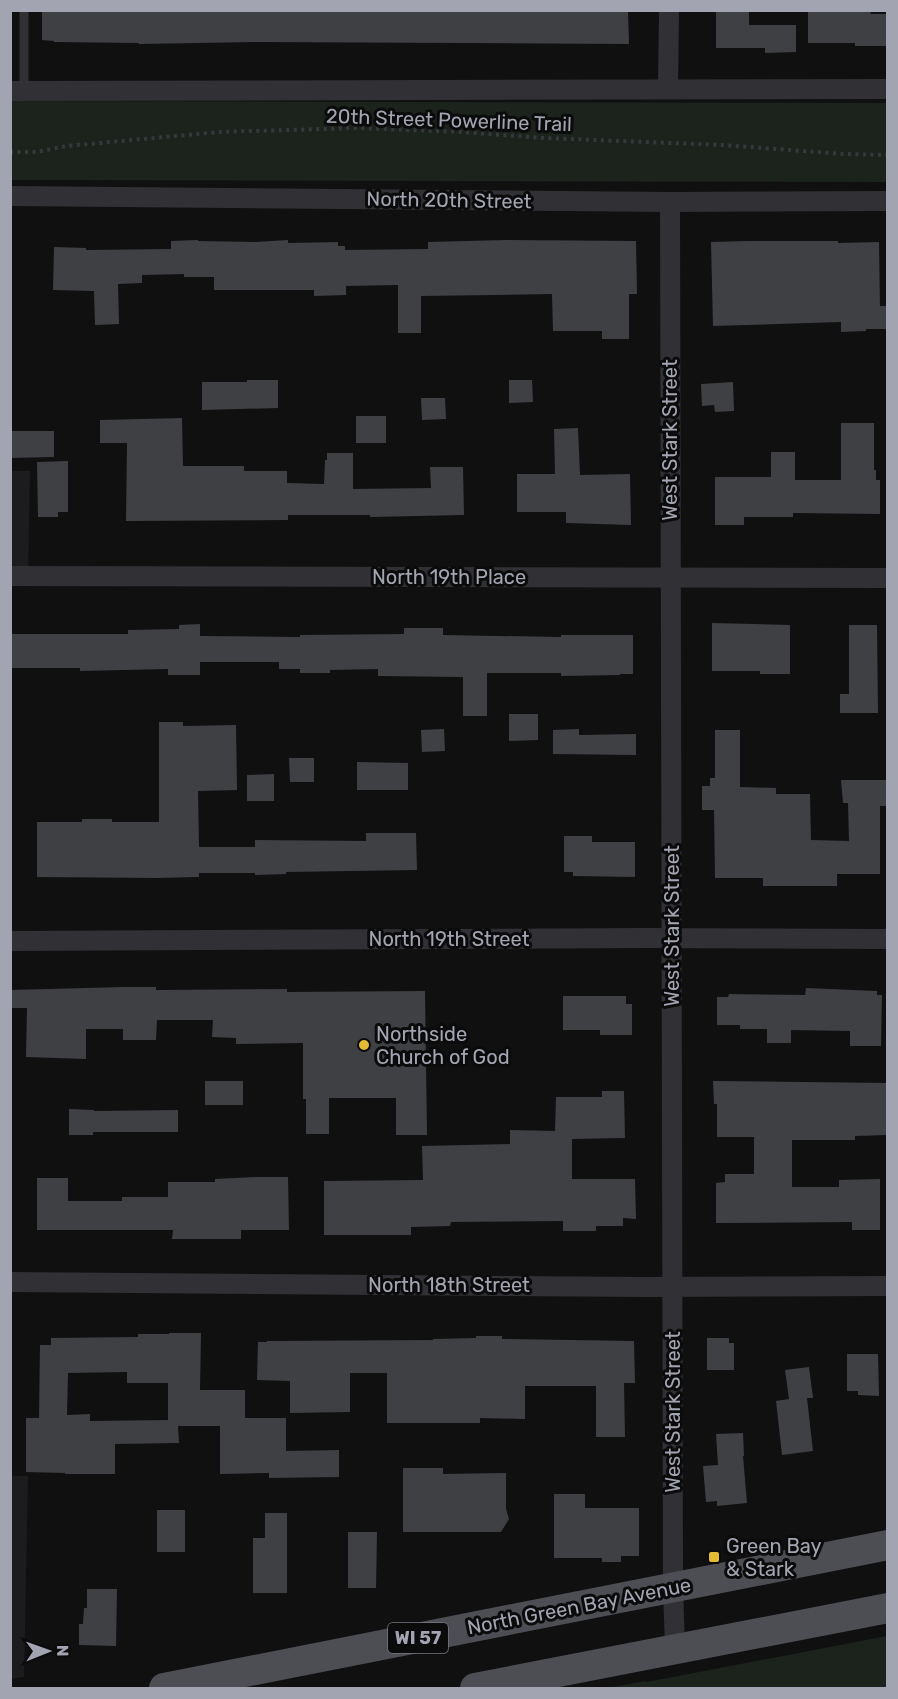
<svg xmlns="http://www.w3.org/2000/svg" width="898" height="1699" font-family="Rubik,sans-serif">
	<rect width="100%" height="100%" fill="#101011"/>
	<g fill="#1c1c1e">
		<polygon points="10,471 30,471 28,576 11,576"/>
		<polygon points="11,1476 28,1476 24,1677 11,1679"/>
	</g>
	<g fill="#1c231d">
		<polygon points="11,101 887,103 887,182 11,180"/>
		<polygon points="887,1636 887,1688 607,1688 645,1681 645,1682 652,1681"/>
	</g>
	<g fill="#3f4044" fill-rule="evenodd">
		<polygon points="94,10 628,10 629,44 259,42 139,44 139,43 54,42 54,41 42,40 42,11"/>
		<polygon points="716,10 749,10 749,25 796,25 796,52 765,53 765,48 716,48"/>
		<polygon points="808,10 870,11 871,14 888,14 888,46 855,46 855,43 808,43"/>
		<polygon points="198,240 198,241 256,242 288,240 288,243 338,242 338,246 345,246 345,250 428,249 428,242 506,240 636,241 637,294 629,294 629,339 602,339 602,331 553,331 552,294 421,296 421,333 398,333 398,285 346,286 346,295 314,296 314,290 214,290 214,277 184,277 184,274 142,275 142,283 118,284 119,324 95,325 94,291 53,290 54,247 86,248 86,250 171,249 171,241"/>
		<polygon points="748,241 838,241 838,243 879,242 880,306 888,306 888,329 866,329 866,331 841,332 841,322 713,326 711,242"/>
		<polygon points="247,380 278,380 278,408 202,410 202,382 247,382"/>
		<polygon points="509,380 532,380 533,402 509,403"/>
		<polygon points="733,382 734,411 715,412 714,405 702,406 701,384"/>
		<polygon points="421,398 445,398 446,419 422,420"/>
		<rect x="356" y="416" width="30" height="27"/>
		<polygon points="182,418 183,466 244,466 244,471 287,471 287,483 324,484 325,460 327,460 327,453 353,453 353,489 431,488 430,467 463,467 464,515 370,517 370,515 288,515 288,520 126,521 127,443 100,443 100,420"/>
		<polygon points="841,423 874,423 874,470 876,470 876,480 880,480 880,514 793,513 793,517 744,517 744,525 715,525 715,477 771,477 771,452 795,452 795,480 841,480"/>
		<polygon points="578,428 580,475 630,474 631,525 566,523 566,512 517,512 517,474 555,474 554,429"/>
		<polygon points="10,431 54,431 54,457 10,458"/>
		<polygon points="68,461 68,512 58,512 58,517 38,517 37,462"/>
		<polygon points="712,623 790,625 790,674 760,674 760,671 712,671"/>
		<polygon points="200,624 200,636 300,637 300,635 404,634 404,628 443,628 443,635 561,637 561,635 633,635 633,674 620,674 620,675 561,676 561,673 487,673 487,716 463,716 463,677 378,676 378,669 330,670 330,673 300,673 300,669 279,669 279,662 200,662 200,675 168,675 168,669 80,671 80,668 10,668 10,634 128,634 128,630 179,629 179,625"/>
		<polygon points="849,625 877,625 878,713 840,713 840,694 849,694"/>
		<polygon points="509,714 538,714 538,740 509,741"/>
		<polygon points="159,722 183,722 183,726 236,725 237,790 198,791 199,847 255,847 255,840 366,841 366,833 416,833 417,870 286,872 286,874 255,875 255,873 199,873 199,877 156,878 37,877 37,822 82,822 82,819 112,819 112,822 159,822"/>
		<polygon points="444,729 445,751 422,752 421,730"/>
		<polygon points="579,729 579,735 636,734 636,755 553,754 553,730"/>
		<polygon points="715,730 740,730 740,787 776,788 776,794 810,794 811,840 849,841 848,803 843,803 841,780 888,780 888,806 880,806 880,874 837,874 837,886 763,886 763,878 715,878 714,810 702,810 702,786 710,786 710,778 715,778"/>
		<polygon points="289,758 314,758 314,782 290,782"/>
		<polygon points="357,762 408,763 408,790 357,790"/>
		<polygon points="274,774 274,801 247,801 247,775"/>
		<polygon points="564,836 592,836 592,842 635,842 635,877 573,876 573,872 564,872"/>
		<polygon points="124,987 156,987 156,990 287,989 287,992 425,991 427,1135 396,1135 396,1098 329,1098 329,1134 306,1134 306,1099 303,1099 303,1043 236,1044 236,1038 212,1037 213,1020 157,1020 156,1040 123,1040 123,1029 86,1029 86,1059 26,1057 27,1008 10,1008 10,990"/>
		<polygon points="806,988 877,991 877,995 882,995 881,1046 850,1046 850,1031 791,1030 791,1043 767,1043 767,1029 740,1029 740,1025 717,1025 717,997 728,997 729,994 805,995"/>
		<polygon points="563,996 626,996 626,1004 632,1004 632,1035 600,1035 600,1030 563,1030"/>
		<rect x="205" y="1081" width="38" height="24"/>
		<polygon points="713,1081 888,1083 888,1135 855,1136 855,1140 792,1140 792,1187 839,1187 839,1180 880,1179 880,1230 852,1230 852,1222 716,1223 716,1183 725,1182 725,1174 754,1174 754,1137 717,1137 717,1104 714,1104"/>
		<polygon points="602,1091 624,1091 625,1138 572,1139 572,1179 635,1179 636,1219 623,1218 623,1226 596,1226 596,1231 563,1231 563,1221 451,1222 450,1226 411,1227 411,1235 324,1235 324,1181 423,1180 422,1146 510,1144 510,1130 555,1131 556,1097 602,1097"/>
		<polygon points="69,1109 94,1110 94,1111 178,1110 178,1132 93,1132 93,1135 69,1135"/>
		<polygon points="257,1177 288,1177 289,1230 241,1230 241,1239 172,1239 173,1230 37,1230 37,1178 68,1178 68,1201 122,1201 122,1197 168,1197 168,1182 215,1182 215,1179"/>
		<path d="M169 1333H201L200 1390H245V1418H286V1451L339 1450V1477L269 1478V1473L220 1474V1426H178L179 1443 115 1444V1474H65V1473L26 1472V1418H39L40 1345H51V1338L138 1337V1334H169ZM127 1372V1383H168V1420L90 1421V1414L67 1415 68 1373Z"/>
		<polygon points="476,1336 502,1336 502,1339 634,1341 635,1383 624,1383 625,1437 596,1437 596,1386 525,1386 525,1419 480,1418 480,1423 387,1423 387,1373 350,1373 350,1412 290,1413 290,1381 257,1380 258,1342 267,1342 267,1341 433,1340 433,1339 476,1338"/>
		<polygon points="707,1338 729,1338 729,1343 734,1343 734,1370 707,1370"/>
		<polygon points="847,1354 878,1354 879,1396 858,1395 858,1391 847,1391"/>
		<polygon points="809,1367 813,1398 807,1398 813,1451 782,1455 776,1401 789,1399 785,1370"/>
		<polygon points="743,1433 744,1456 743,1456 747,1503 717,1506 717,1501 706,1502 703,1466 718,1465 716,1434"/>
		<polygon points="403,1468 443,1468 443,1474 506,1473 506,1509 509,1519 501,1532 403,1532"/>
		<polygon points="554,1494 585,1494 585,1508 639,1508 639,1556 621,1556 621,1562 602,1562 602,1558 554,1558"/>
		<rect x="157" y="1510" width="28" height="42"/>
		<polygon points="265,1513 287,1513 287,1593 253,1593 253,1538 265,1538"/>
		<polygon points="348,1532 377,1532 376,1588 348,1588"/>
		<polygon points="87,1589 117,1589 116,1646 79,1645 79,1624 83,1624 84,1608 87,1608"/>
	</g>
	<g fill="none" stroke-linecap="round" stroke-linejoin="round">
		<polyline stroke="#37383c" stroke-width="4" stroke-dasharray="3 4.5" stroke-linecap="butt" points="10,152 36,152 67,146 219,132 358,128 461,132 544,138 722,145 844,154 888,155"/>
		<polyline stroke="#313135" stroke-width="9" points="24,91 24,10"/>
		<g stroke="#313135" stroke-width="20">
			<polyline points="668,89 669,10"/>
			<polyline points="10,91 888,89"/>
			<polyline points="10,196 670,202 888,201"/>
			<polyline points="670,202 673,1587 675,1649"/>
			<polyline points="10,576 888,578"/>
			<polyline points="10,941 644,938 888,939"/>
			<polyline points="10,1282 646,1287 888,1286"/>
		</g>
		<g stroke="#4d4e54" stroke-width="30">
			<polyline points="164,1688 888,1545"/>
			<polyline points="475,1688 888,1608"/>
		</g>
	</g>
	<g fill="#e4bb34" stroke="#0b0b0c" stroke-width="2">
		<circle cx="364" cy="1045" r="6"/>
		<rect x="708" y="1551" width="12" height="12" rx="3"/>
	</g>
	<g text-anchor="middle" stroke-width="6" stroke-linejoin="round" paint-order="stroke">
		<rect fill="#0b0b0c" stroke="#757780" stroke-width="1.5" x="388" y="1623" width="60" height="30" rx="4.5"/>
		<g font-size="18" font-weight="bold" fill="#a2a5b1">
			<text x="418" y="1644">WI 57</text>
		</g>
		<g font-size="20" fill="#a2a5b1" stroke="#0b0b0c">
			<text transform="translate(449 120) rotate(2)" y="7">20th Street Powerline Trail</text>
			<text transform="translate(449 200) rotate(1)" y="7">North 20th Street</text>
			<text transform="translate(670 440) rotate(-90)" y="7">West Stark Street</text>
			<text x="449" y="584">North 19th Place</text>
			<text transform="translate(672 926) rotate(-90)" y="7">West Stark Street</text>
			<text x="449" y="946">North 19th Street</text>
			<text x="449" y="1292">North 18th Street</text>
			<text transform="translate(673 1412) rotate(-90)" y="7">West Stark Street</text>
			<text transform="translate(579 1606) rotate(-11)" y="7">North Green Bay Avenue</text>
		</g>
		<g font-size="20" fill="#a2a5b1" stroke="#0b0b0c" text-anchor="start">
			<text x="376" y="1041">Northside<tspan x="376" dy="23">Church of God</tspan></text>
			<text x="726" y="1553">Green Bay<tspan x="726" dy="23">&amp; Stark</tspan></text>
		</g>
	</g>
	<rect width="898" height="1699" fill="none" stroke="#a2a5b1" stroke-width="24"/>
	<g transform="translate(48 1651) rotate(89)" stroke="#0b0b0c" stroke-width="4.5" paint-order="stroke">
	<path d="M0-4.5L10 22L0 15L-10 22Z" fill="#a2a5b1"/>
	<text y="-9" font-size="16" font-weight="bold" text-anchor="middle" fill="#a2a5b1">N</text>
	</g>
</svg>
